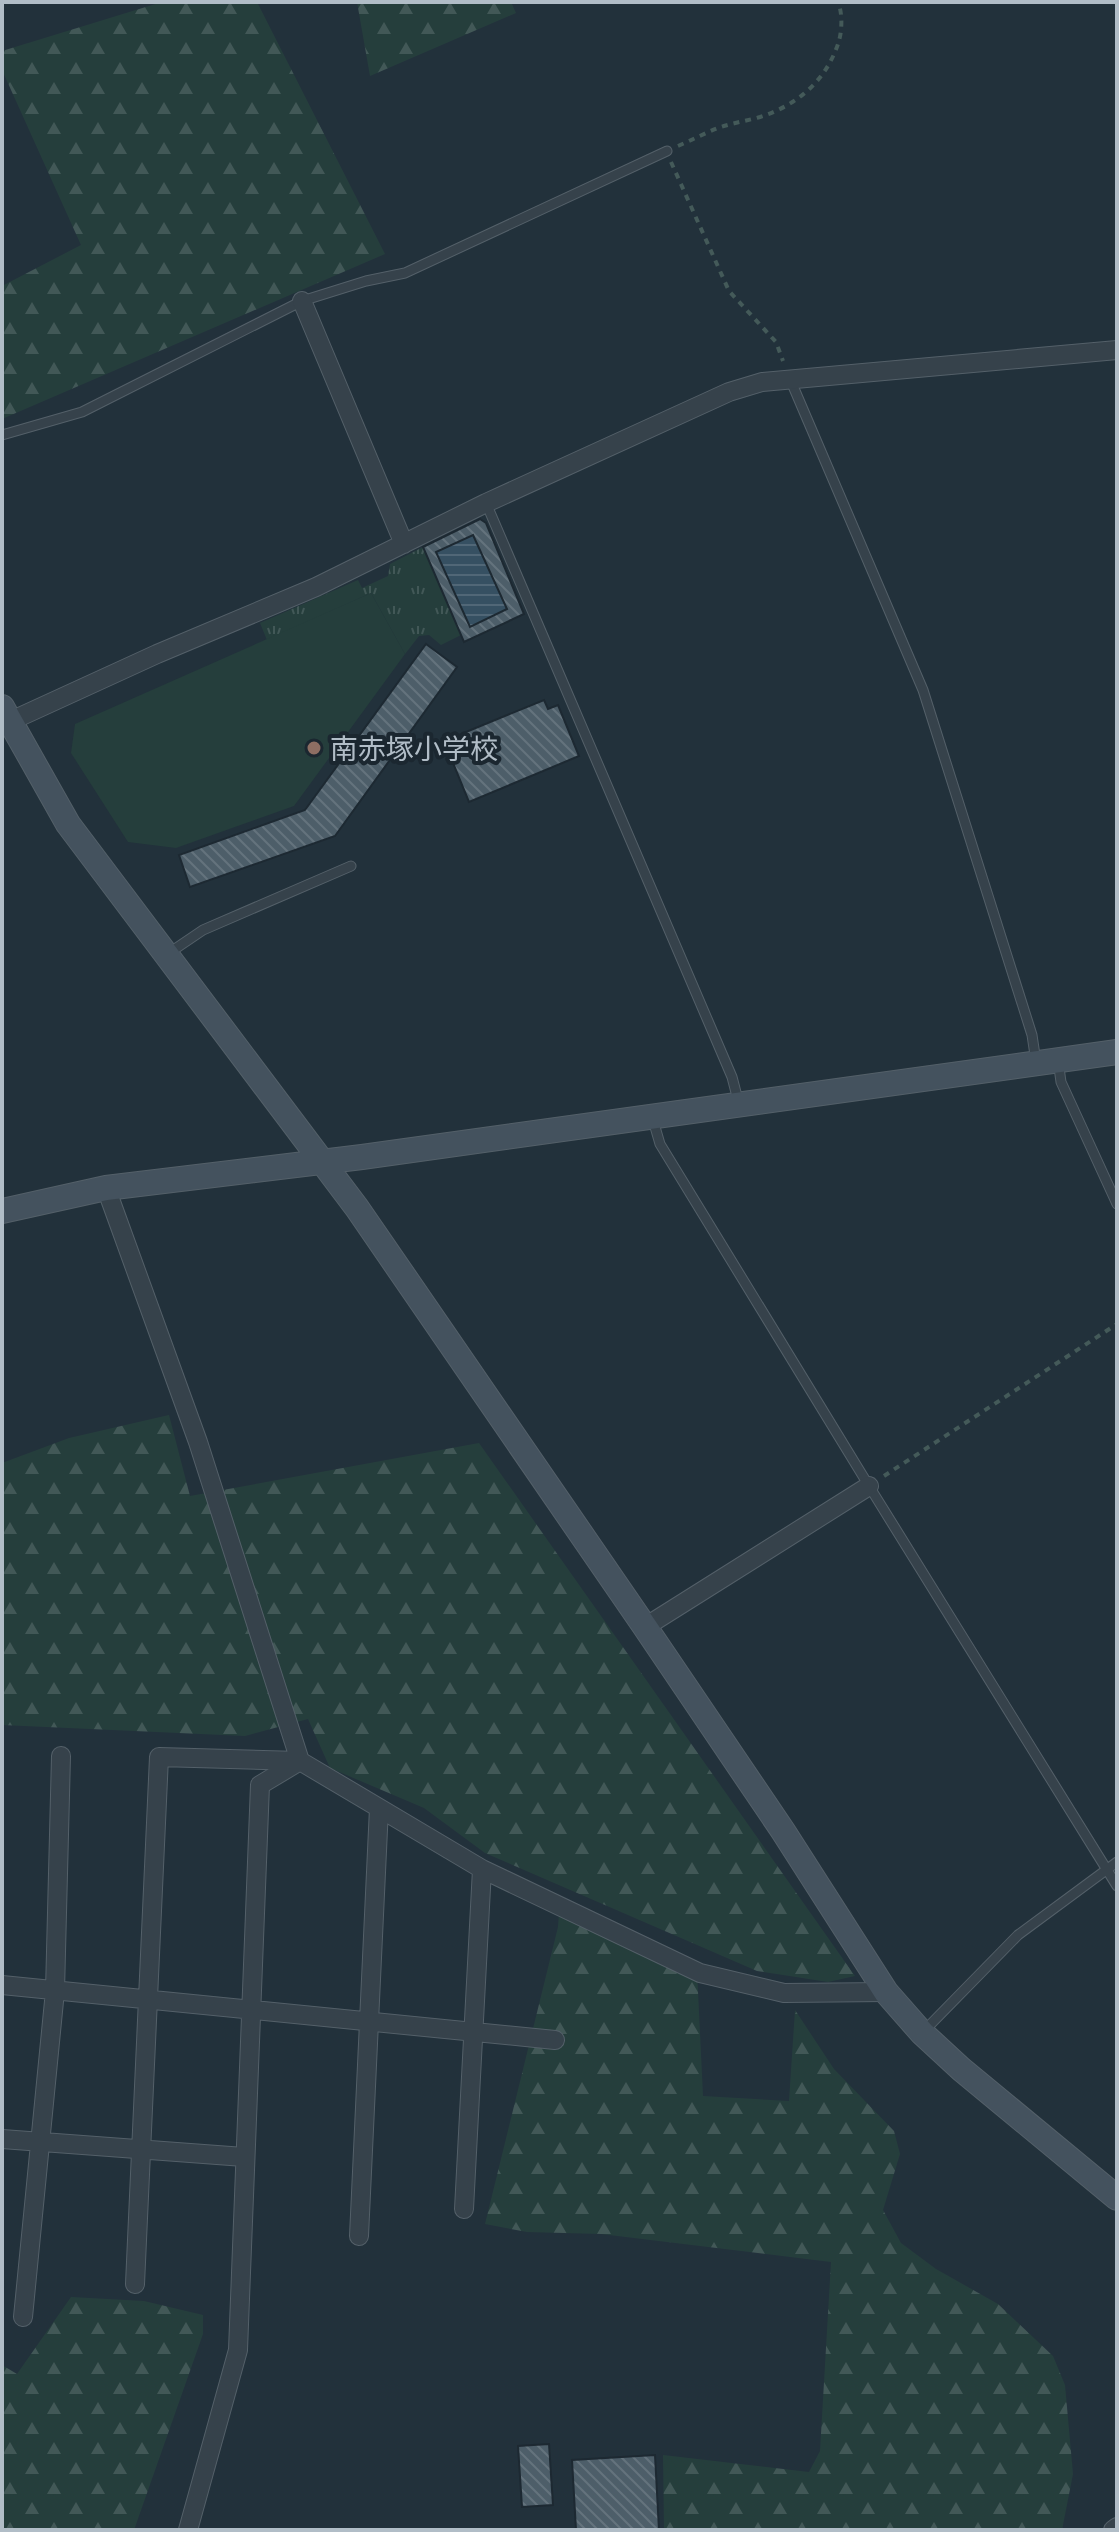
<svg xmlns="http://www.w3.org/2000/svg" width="1119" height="2532" font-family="Barlow,'Noto Sans JP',sans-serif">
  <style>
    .forest { fill: url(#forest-firs) }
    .park { fill: url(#park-tufts) }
    .pitch { fill: #253e3c }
    .water { fill: url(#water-rules) }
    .building { fill: url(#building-back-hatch); stroke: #1d2932; stroke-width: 2; fill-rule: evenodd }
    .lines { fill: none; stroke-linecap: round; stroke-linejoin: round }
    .lane-casing { stroke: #546069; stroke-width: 11 }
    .street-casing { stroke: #546069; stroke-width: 20 }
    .secondary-casing { stroke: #546069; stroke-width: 26 }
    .path { stroke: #445a59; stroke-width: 4; stroke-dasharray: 6 6; stroke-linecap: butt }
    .lane { stroke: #36424b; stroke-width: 9 }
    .street { stroke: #36424b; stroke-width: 18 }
    .secondary { stroke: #44525e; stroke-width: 24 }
    .education-dot { fill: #8d6e63; stroke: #1b2730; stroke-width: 3 }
    .labels { text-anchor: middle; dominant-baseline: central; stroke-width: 8; stroke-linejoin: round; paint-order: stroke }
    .poi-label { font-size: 28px; fill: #b1bdc7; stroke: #1b2730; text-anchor: start }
  </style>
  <defs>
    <pattern id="forest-firs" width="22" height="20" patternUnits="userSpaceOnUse" patternTransform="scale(2)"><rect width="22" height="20" fill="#253e3c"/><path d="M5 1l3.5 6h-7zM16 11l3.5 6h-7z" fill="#425857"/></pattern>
    <pattern id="park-tufts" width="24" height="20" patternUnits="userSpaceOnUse" patternTransform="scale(2)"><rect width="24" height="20" fill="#253e3c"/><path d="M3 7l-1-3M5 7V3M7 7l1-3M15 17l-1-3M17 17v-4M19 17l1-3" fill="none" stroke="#425857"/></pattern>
    <pattern id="water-rules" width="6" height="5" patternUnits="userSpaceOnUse" patternTransform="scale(2)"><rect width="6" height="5" fill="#365062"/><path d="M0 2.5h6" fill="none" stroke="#516777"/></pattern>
    <pattern id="building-back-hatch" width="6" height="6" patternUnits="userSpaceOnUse" patternTransform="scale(2)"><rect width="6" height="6" fill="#4d5e69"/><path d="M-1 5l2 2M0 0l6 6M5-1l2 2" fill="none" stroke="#64737d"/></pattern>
  </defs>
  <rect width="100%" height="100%" fill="#22313b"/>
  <path class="forest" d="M162,2H257L385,254L2,419V286L81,245L2,70V51Z
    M357,2H511L516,13L370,76Z
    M169,1415L190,1496L479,1443L855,1976L828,1982L757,1971L485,1853L424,1808L330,1768L308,1719L245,1736L2,1725V1463L69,1438Z
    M559,1913L697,1970L703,2096L789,2101L795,2010L834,2069L894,2131L900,2154L883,2210L901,2243L936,2269L998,2304L1053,2356L1065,2385L1073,2474L1062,2530H664L663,2455L809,2472L820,2451L831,2262L601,2234L527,2232L485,2224L558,1927Z
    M71,2297L144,2301L203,2315V2334L134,2530H2V2365L17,2374Z"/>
  <path class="park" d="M423,547L461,635L441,645L429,635L419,636L405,654L371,593L267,640L260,623L358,580L362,588L388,576L390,564Z"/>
  <path class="pitch" d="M371,593L405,654L294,806L176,848L128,842L71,753L75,724Z"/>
  <path class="water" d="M473,535L507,609L470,627L436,552Z"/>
  <path class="building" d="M480,519L486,523L524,614L464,642L423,547ZM473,535L507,609L470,627L436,552Z
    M426,644L457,667L335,836L190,887L179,855L305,810Z
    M544,700L548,709L558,705L579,756L469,802L444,741Z
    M549,2444L553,2505L522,2507L518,2446Z
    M655,2455L659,2530H576L572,2460Z"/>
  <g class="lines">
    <g class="lane-casing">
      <path id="lane" d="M790,379L923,690L1032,1035L1036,1062
        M2,435L82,412L302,301L366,281L405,273L667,151
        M486,503L732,1077L739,1104
        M169,953L203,930L351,866
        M1058,1060L1061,1082L1117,1204
        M653,1120L660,1144L869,1486L1117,1886
        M922,2033L1018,1935L1117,1862"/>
    </g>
    <g class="street-casing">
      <path id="street" d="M302,301L404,544
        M2,725L157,654L316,587L486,503L729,392L762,382L1117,350
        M106,1188L198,1442L300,1761
        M645,1627L869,1486
        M2,1985L555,2040
        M2,2139L244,2157
        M464,2209L482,1869
        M359,2236L379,1808
        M135,2284L159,1757L300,1761L482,1869L700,1973L784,1993L886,1992
        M23,2317L55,1991L61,1756
        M188,2530L238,2350L260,1785L300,1761
        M1113,2530L1117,2527"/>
    </g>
    <g class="secondary-casing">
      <path id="secondary" d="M2,707L68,824L357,1208L645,1627L783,1831L886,1992L922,2033L961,2069L1117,2198
        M2,1211L106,1188L362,1157L1117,1052"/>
    </g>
    <path class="path" d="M678,146C692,140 705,133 718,128C732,123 746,121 760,117C797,105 825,82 838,44C842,33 843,14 838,2
      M671,162L729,291L776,342L783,361
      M884,1476L1117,1324"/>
    <use href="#lane" class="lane"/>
    <use href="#street" class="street"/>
    <use href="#secondary" class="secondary"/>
  </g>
  <circle class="education-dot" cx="314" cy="748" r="8"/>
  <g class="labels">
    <g class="poi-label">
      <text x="330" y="748">南赤塚小学校</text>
    </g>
  </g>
  <rect width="1119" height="2532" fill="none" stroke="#b1bdc7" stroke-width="8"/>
</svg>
